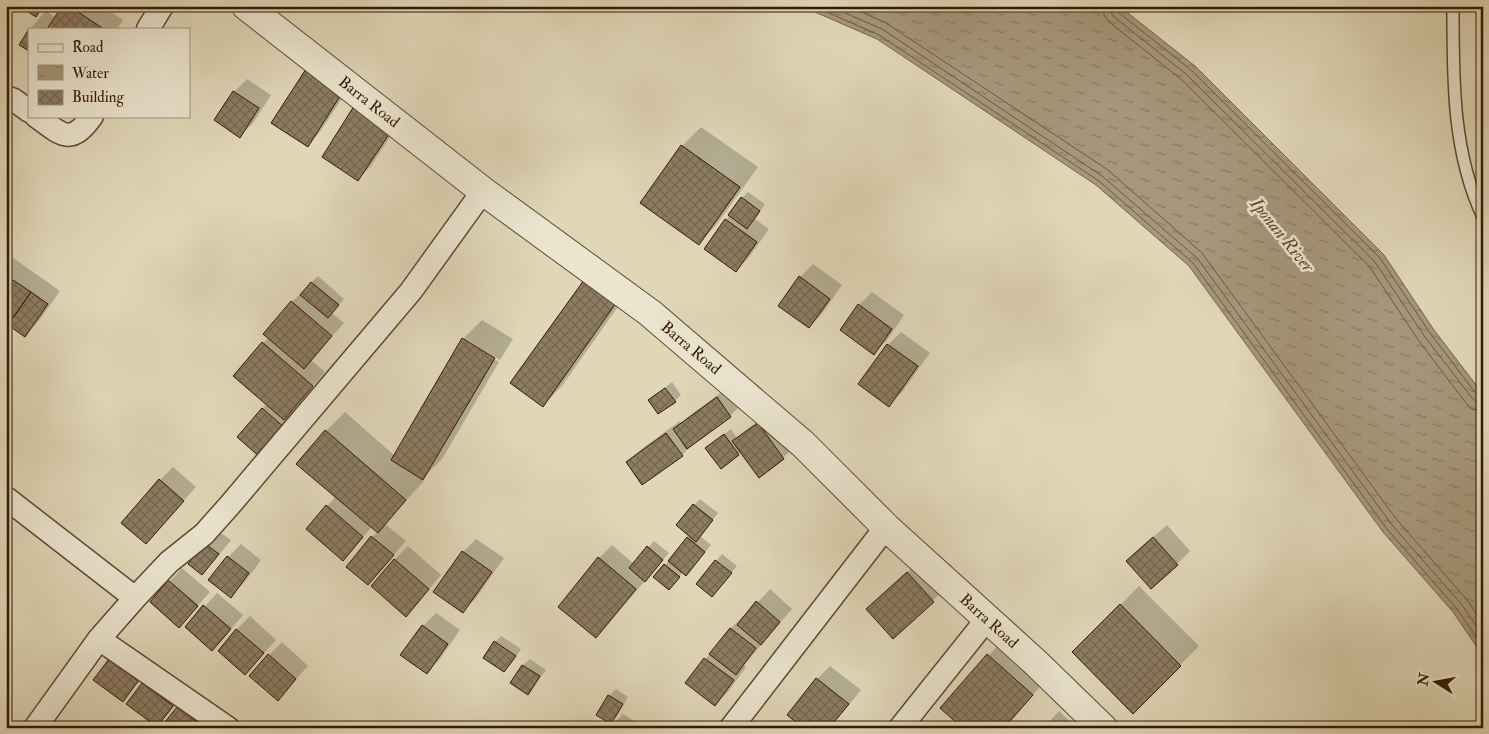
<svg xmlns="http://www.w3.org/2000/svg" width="1489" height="734" font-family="'IM FELL Double Pica',serif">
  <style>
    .water { fill: url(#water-ripples); stroke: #78644b }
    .shadow { fill: #0003 }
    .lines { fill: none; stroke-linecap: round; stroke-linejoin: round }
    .shore { stroke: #6d5840; stroke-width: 1 }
    .building { fill: url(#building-cross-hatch); stroke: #341905 }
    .service-casing { stroke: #5f4832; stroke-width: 14 }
    .minor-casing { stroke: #5f4832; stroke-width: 25 }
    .tertiary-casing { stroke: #5f4832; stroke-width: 30 }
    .service { stroke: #ebe5d0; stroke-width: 11 }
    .minor { stroke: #ebe5d0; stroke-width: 22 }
    .tertiary { stroke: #ebe5d0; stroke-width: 28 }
    .labels { text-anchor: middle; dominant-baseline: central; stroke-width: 5; stroke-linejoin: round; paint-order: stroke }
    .street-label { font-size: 16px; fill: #341905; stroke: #ebe5d0 }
    .water-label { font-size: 18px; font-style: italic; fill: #5c452e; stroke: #ebe5d0 }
  </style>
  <defs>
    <pattern id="water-ripples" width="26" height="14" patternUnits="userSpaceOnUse" patternTransform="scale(1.25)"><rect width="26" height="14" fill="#a6967a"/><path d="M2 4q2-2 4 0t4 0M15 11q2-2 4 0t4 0" fill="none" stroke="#887a62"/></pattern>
    <pattern id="building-cross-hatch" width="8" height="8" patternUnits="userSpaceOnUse" patternTransform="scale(1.25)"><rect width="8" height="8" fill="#8d7c62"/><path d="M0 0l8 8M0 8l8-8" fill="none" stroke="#74654f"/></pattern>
  </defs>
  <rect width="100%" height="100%" fill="#e0d7b7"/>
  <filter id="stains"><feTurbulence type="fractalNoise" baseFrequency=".004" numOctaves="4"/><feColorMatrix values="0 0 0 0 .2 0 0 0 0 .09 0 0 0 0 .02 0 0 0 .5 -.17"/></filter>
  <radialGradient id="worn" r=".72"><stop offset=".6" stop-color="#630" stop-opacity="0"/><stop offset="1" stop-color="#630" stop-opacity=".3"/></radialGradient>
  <path class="water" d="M801,6H1119L1195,66L1384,255L1434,330L1483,394V656L1453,612L1383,532L1189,266L1096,185L877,39Z"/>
  <path class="shadow" d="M63,6H102L123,20L117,29H30L46,11L56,18Z
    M320,57L354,80L320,132L308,145Z
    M247,79L271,95L253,123L240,136L216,120L234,92Z
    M355,107L403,117L371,166L358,179Z
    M701,127L758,167L717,224L699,243L642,203L682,146Z
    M748,192L765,204L755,219L769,229L749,257L736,270L726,220L742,198Z
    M6,253L60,291L38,322L25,335L6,322Z
    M603,262L634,284L562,386L543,405Z
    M813,264L842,285L822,314L809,327L800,277Z
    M318,276L344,299L332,313L344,323L311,360L325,372L292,410L298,416L274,443L262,409L267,404L263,343L269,337L292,302Z
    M872,292L904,315L887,340L874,353L859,305Z
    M482,320L513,339L500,360L467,340V343L499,362L442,459L422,479L424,481L385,524L406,541L368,584L372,537L378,532L372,527L343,559L308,529L336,496L326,431L345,412L395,456L463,339Z
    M901,332L930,353L902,392L889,405L888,345Z
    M672,382L681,395L675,401L649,400Z
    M731,385L743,403L730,416L695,442L682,455L643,484L627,463L640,450L680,421L681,423L688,417Z
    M772,411L796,445L783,458L741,452L738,454L707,448L731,429L737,438L747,429Z
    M173,467L196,487L146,543L160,480Z
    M700,499L718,513L700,536L711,545L692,568L683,572L675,582L655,577L690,535L694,505Z
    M1167,525L1190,551L1177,564L1141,548Z
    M218,531L231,540L215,560L202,573L190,564Z
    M476,539L504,558L476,598L463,611V552Z
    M654,541L669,553L609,623L596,636L599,558L612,545L634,564Z
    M241,544L261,560L244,583L231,596L228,557Z
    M408,546L441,575L419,602L406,615L373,586L395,559Z
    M722,554L737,566L718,589L698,584Z
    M921,560L946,588L893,638L867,609Z
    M182,568L210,592L179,626L151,602Z
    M1139,586L1199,646L1133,712L1074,652Z
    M770,589L792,609L744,665L746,667L728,692L715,704L686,683L731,628L744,615L745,616Z
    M217,593L243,615L225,636L186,627Z
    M436,613L460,630L440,659L427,672L423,626Z
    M250,616L276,640L245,674L219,651L237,629Z
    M501,636L521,649L511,664L504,671L495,642Z
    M282,642L308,666L278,699L269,655Z
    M1001,642L1045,681L1004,728L941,708Z
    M530,659L546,670L534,687L528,694L512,683L523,665Z
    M110,660L150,668L135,687L122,700Z
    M830,666L861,690L830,728H805L789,714L817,679Z
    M156,671L185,693L170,712L157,725L128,704L143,684Z
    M616,689L628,697L617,716L610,722L598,714L609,696Z
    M191,694L209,728H162L178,707Z
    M1059,711L1077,728H1043Z
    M623,714L646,728H609Z
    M748,721L759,728H741Z"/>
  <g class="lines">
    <path class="shore" d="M813,6L879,35L1099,181L1193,263L1387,529L1457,609L1483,647
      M829,6L882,29L1102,176L1197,258L1392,525L1462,605L1483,636
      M848,6L886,23L1108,170L1202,253L1397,520L1467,600L1483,623
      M1103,6L1104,15L1108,21L1182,80L1369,266L1419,341L1466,403L1472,409L1483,411
      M1110,6L1111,12L1113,16L1187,75L1375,262L1425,337L1472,398L1477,402L1483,403
      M1116,6L1118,12L1191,70L1380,258L1430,333L1477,395L1483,397"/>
  </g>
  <path class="building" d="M19,6H43L36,17Z
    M62,6H69L104,29H47Z
    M29,29V51L19,45Z
    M306,69L342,93L308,147L271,123Z
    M233,91L259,108L240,138L214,120Z
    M354,106L391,131L358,181L322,157Z
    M681,145L740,187L699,245L640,203Z
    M741,197L760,211L747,229L728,215Z
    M725,219L757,242L736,272L704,249Z
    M799,276L830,299L809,328L778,306Z
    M13,280L31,292L8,325L6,323V290Z
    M584,280L616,303L543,407L510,383Z
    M311,282L339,305L328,318L300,295Z
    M31,292L48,304L25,337L8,325Z
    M291,301L332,336L304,369L263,334Z
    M858,304L892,329L874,355L840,330Z
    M462,338L495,358L423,480L391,460Z
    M262,342L313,386L284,420L233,376Z
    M887,344L918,366L889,407L858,384Z
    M665,388L676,402L658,414L648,400Z
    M717,397L731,417L687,449L673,429Z
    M262,408L286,429L261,458L237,437Z
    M758,423L784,459L759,478L732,441Z
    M325,430L406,500L378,533L296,464Z
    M666,433L683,456L642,485L626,462Z
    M724,434L739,455L721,469L705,448Z
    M159,479L184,501L146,544L121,523Z
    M693,504L713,520L696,542L676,525Z
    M326,505L363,537L343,561L306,529Z
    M371,536L394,555L368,585L346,567Z
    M687,537L705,552L686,576L668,561Z
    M1153,537L1178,565L1151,589L1126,561Z
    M204,543L219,554L202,575L188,564Z
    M647,546L663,560L645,582L629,568Z
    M462,551L492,572L463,613L433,592Z
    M227,556L249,573L231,598L208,580Z
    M598,557L636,589L596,638L558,607Z
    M394,559L429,589L406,617L371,586Z
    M715,560L732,573L712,597L696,584Z
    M664,564L680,577L669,590L653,577Z
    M907,572L934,602L893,639L866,609Z
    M168,580L198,606L179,628L150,602Z
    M756,601L780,622L761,645L737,625Z
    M1120,604L1181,666L1133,714L1072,652Z
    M203,605L231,629L212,651L185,627Z
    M422,625L448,644L427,674L400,655Z
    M730,628L756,648L736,675L709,654Z
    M236,629L264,653L245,675L218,651Z
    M494,641L516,656L504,672L483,658Z
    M268,654L296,679L278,701L249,676Z
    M987,654L1033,695L1004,728H962L940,708Z
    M704,658L734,680L715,706L685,683Z
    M109,659L138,681L123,702L93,680Z
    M522,665L540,676L528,695L510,683Z
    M816,678L849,704L829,728H803L787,715Z
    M142,683L173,706L157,727L126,704Z
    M608,695L623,704L611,724L596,715Z
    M177,707L205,728H160Z"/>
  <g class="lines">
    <g class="service-casing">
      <path id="service" d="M1453,6C1453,77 1452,152 1483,217"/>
    </g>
    <g class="minor-casing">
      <path id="minor" d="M148,29L162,6
        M6,97L14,100L29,111
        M36,116C61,134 70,147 92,116
        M6,498L135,598
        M99,639L228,728
        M35,728L99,639L135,598L169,562L204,534L229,506L411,291L483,191
        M731,728L886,527
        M900,728L987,619"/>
    </g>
    <g class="tertiary-casing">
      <path id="tertiary" d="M246,6L483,191L650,313L803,444L886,527L1035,662L1103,728"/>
    </g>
    <use href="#service" class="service"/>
    <use href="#minor" class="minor"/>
    <use href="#tertiary" class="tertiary"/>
  </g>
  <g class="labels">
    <g class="street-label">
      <text transform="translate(369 102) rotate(38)">Barra Road</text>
      <text transform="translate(691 348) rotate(40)">Barra Road</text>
      <text transform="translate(989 621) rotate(42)">Barra Road</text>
    </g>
    <g class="water-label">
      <text transform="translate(1282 235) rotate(51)">Iponan River</text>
    </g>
  </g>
  <rect width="1489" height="734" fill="none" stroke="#e0d7b7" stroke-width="25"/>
  <rect x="8" y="8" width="1474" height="719" fill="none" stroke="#341905" stroke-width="2.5"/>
  <rect x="12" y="12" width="1464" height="709" fill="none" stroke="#341905"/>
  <rect x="28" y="28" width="162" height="90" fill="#ebe5d0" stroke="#a2937f"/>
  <rect x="38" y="44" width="25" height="8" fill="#ebe5d0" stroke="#a2937f"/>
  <text x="72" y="52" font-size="15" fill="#341905">Road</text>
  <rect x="38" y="65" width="25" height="15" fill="url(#water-ripples)" stroke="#a2937f"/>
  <text x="72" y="78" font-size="15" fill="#341905">Water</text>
  <rect x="38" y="90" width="25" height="15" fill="url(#building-cross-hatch)" stroke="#a2937f"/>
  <text x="72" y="102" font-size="15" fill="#341905">Building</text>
  <g transform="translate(1436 682) rotate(281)" stroke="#ebe5d0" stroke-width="4" paint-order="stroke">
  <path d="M0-4L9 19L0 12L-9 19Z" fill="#341905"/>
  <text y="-8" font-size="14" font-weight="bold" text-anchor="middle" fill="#341905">N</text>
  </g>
  <rect width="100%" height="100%" filter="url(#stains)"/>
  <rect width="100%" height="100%" fill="url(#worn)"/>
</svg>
